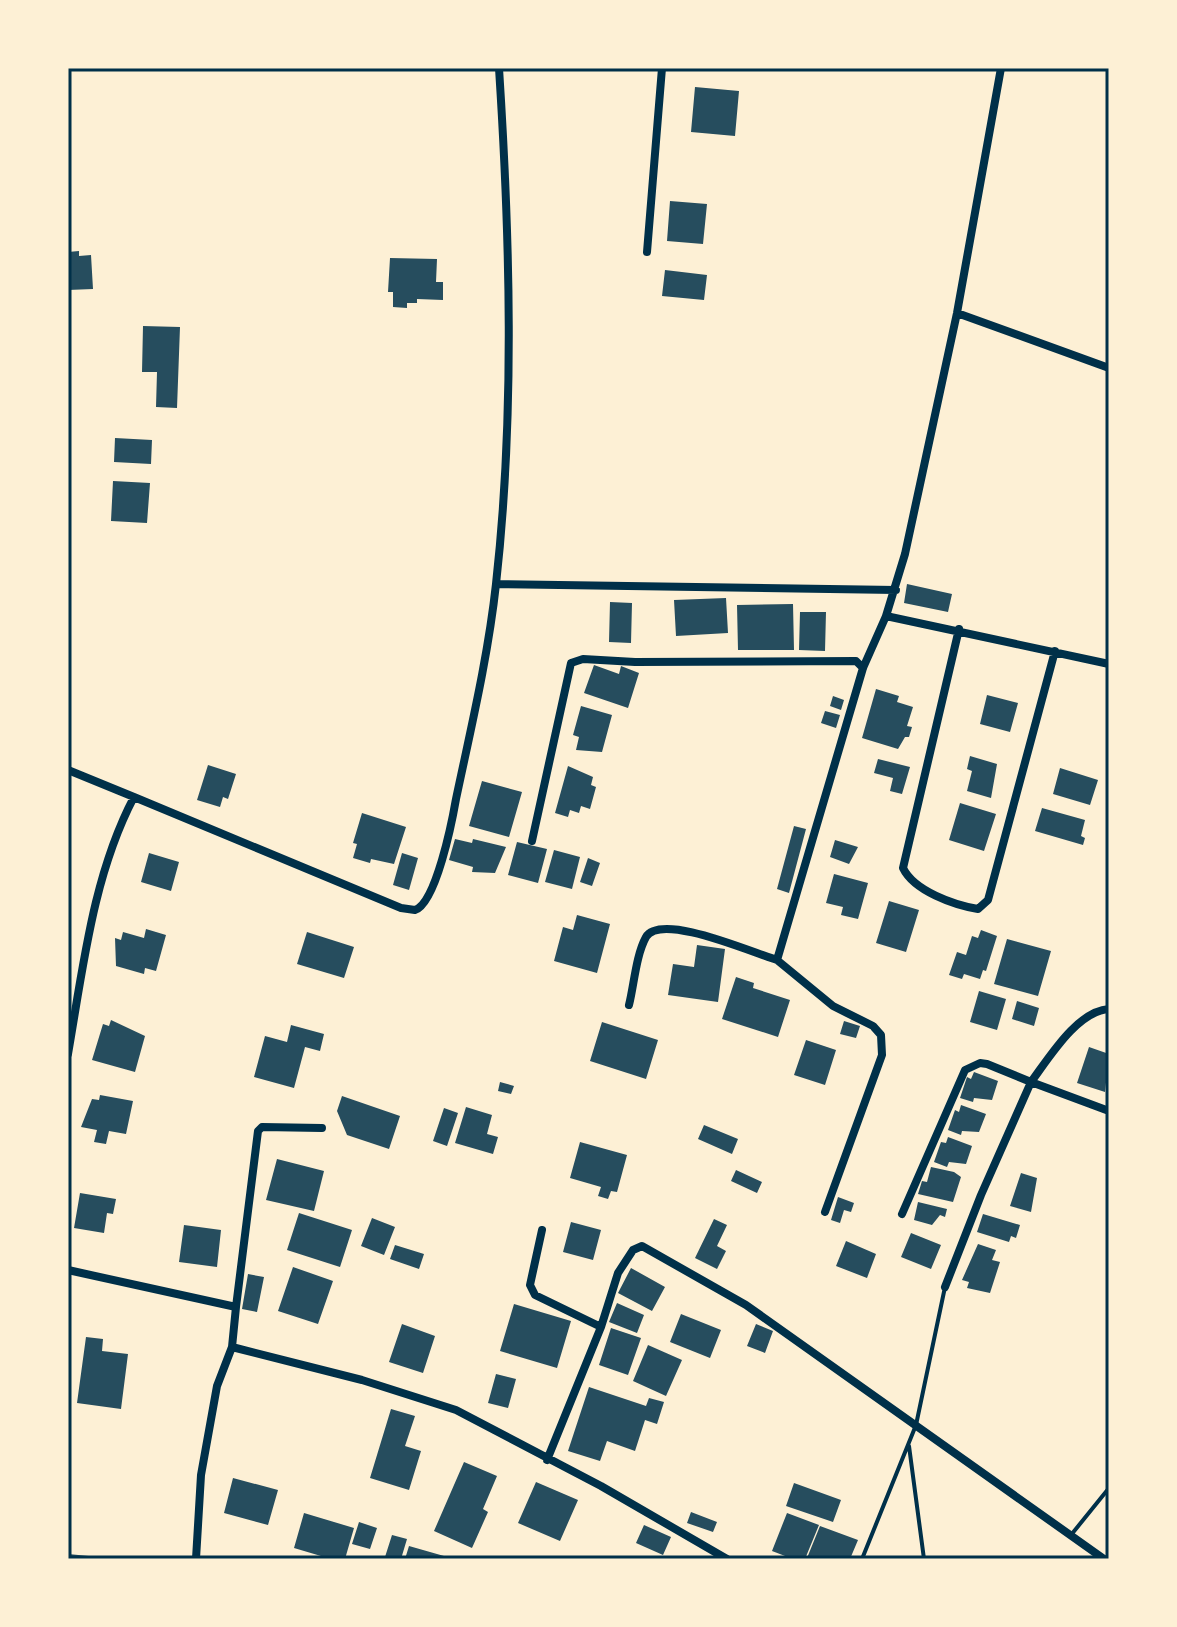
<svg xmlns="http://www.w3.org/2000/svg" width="1177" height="1627" font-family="'Nunito Sans',sans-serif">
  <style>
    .building { fill: #264d5e }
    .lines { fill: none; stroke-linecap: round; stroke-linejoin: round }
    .service { stroke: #003049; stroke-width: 4 }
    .minor { stroke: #003049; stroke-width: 8 }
    .neatline { fill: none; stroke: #003049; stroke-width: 3 }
  </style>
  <rect width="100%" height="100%" fill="#fdf0d5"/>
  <path class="building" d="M695,87L739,91L735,136L691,132Z
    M670,201L707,204L703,244L667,241Z
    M79,251V256L91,255L93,289L68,290V252Z
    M390,258L437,259L436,282H443V300L417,299V303H407V308L393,307V292H388Z
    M665,270L707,275L704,300L662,296Z
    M143,326L180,327L177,408L156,407L157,372H142Z
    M115,438L152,440L151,464L114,462Z
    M113,481L150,483L147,523L111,521Z
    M907,584L952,594L948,612L904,603Z
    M726,598L728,633L676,636L674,600Z
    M610,602L632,603L631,643L609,642Z
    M793,604L794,650H738L737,605Z
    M800,612H826L825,651L799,650Z
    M594,665L619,674L621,666L639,673L628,708L584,693Z
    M876,689L899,696L897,702L913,707L907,726L912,727L909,737H905L898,749L862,738Z
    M987,695L1018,703L1010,732L980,724Z
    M833,696L844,700L841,710L830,706Z
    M581,706L612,715L602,752L576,750L579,737L573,735Z
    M825,711L840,715L836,728L821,723Z
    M970,756L997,764L991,798L967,791L972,771L967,769Z
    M878,759L910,767L902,794L890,791L893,778L874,773Z
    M208,765L236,774L228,799L223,797L220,807L197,800Z
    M568,766L593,777L591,785L596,787L590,809L581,806L579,813L570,810L568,817L555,813Z
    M1060,768L1098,780L1090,805L1053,794Z
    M482,781L522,792L509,837L469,826Z
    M960,803L996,814L984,851L949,840Z
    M1042,808L1085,820L1081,836L1085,838L1083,845L1035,831Z
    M362,813L406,827L394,864L371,859L370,863L353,858L357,844L353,843Z
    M794,826L806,829L789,893L777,889Z
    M455,839L472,843L473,839L506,847L495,873L472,872L473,867L449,860Z
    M835,840L858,847L849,864L830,857Z
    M517,842L547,849L538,883L508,875Z
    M554,850L580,857L572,889L545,882Z
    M149,853L179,862L171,891L141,882Z
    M402,853L418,858L409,890L393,885Z
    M588,858L600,863L592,886L580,882Z
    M834,874L868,883L858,919L841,915L843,907L826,903Z
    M889,901L919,910L906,952L876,943Z
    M577,915L610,924L597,973L554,961L563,927L573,930Z
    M146,929L166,935L156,971L145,968L144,974L116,966L115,938L121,940L123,932L144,938Z
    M981,930L997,936L986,971L983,970L980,979L964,974L962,979L949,975L957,952L966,955L972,936L978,938Z
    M307,932L354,947L344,978L297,964Z
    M1007,939L1051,951L1038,996L994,984Z
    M697,945L725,949L718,1002L668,995L673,964L694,967Z
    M736,977L754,983L753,988L790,1000L778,1037L722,1019Z
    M979,991L1006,999L997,1030L970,1022Z
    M1017,1001L1039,1008L1034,1026L1012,1019Z
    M111,1020L145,1036L135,1072L92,1060L103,1024L109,1026Z
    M844,1021L860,1026L856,1038L840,1034Z
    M602,1022L658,1040L646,1079L590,1061Z
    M291,1025L324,1034L320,1051L305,1047L294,1088L254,1077L265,1036L287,1042Z
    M806,1040L836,1050L825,1085L794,1075Z
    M1089,1047L1109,1054L1105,1092L1077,1083Z
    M974,1072L998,1081L992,1100L974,1098L973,1102L960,1098L967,1077L971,1079Z
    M500,1082L514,1086L511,1094L498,1091Z
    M100,1095L133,1101L126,1134L109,1131L106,1144L94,1142L97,1130L81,1127L92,1099L99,1100Z
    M342,1096L400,1116L389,1149L347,1135L337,1111Z
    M961,1105L986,1114L979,1132L962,1131L961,1135L948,1130L955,1110L959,1112Z
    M466,1107L492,1115L487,1134L498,1137L493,1154L455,1143Z
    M444,1108L458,1113L447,1146L433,1141Z
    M704,1125L738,1139L732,1154L698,1139Z
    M948,1137L972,1146L966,1164L949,1162L947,1167L934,1162L941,1142L946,1143Z
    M580,1142L627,1155L617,1192L611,1191L608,1199L598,1196L601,1187L570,1178Z
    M277,1159L324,1171L314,1211L266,1200Z
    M931,1167L954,1172L961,1177L953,1202L918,1194L922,1181L927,1182Z
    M736,1170L762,1182L757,1193L731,1181Z
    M1021,1173L1037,1178L1031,1212L1010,1206Z
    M80,1193L116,1199L113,1214L107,1213L104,1233L74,1228Z
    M838,1197L854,1203L851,1212L844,1210L840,1223L831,1220Z
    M918,1202L947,1209L945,1217L940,1215L932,1225L914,1220Z
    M299,1213L352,1230L340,1267L287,1250Z
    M983,1214L1020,1225L1016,1238L1011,1236L1009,1242L977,1232Z
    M372,1218L395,1227L384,1255L361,1246Z
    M714,1219L727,1225L717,1246L726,1251L717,1269L695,1258Z
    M571,1222L601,1230L593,1260L563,1252Z
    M184,1225L221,1230L217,1267L179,1262Z
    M911,1233L941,1245L931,1269L901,1257Z
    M846,1241L876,1254L867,1278L836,1266Z
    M978,1244L996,1250L992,1260L1000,1262L990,1293L967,1288L969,1282L962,1280Z
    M395,1245L424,1254L419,1269L390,1259Z
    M293,1267L333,1281L318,1324L278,1311Z
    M631,1268L665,1287L652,1311L618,1293Z
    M248,1274L264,1277L257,1312L242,1309Z
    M617,1303L644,1315L637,1333L609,1322Z
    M514,1304L571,1321L557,1368L500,1351Z
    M681,1314L721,1330L710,1358L670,1342Z
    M402,1324L435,1336L423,1373L389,1362Z
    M756,1324L773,1331L765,1353L747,1346Z
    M611,1328L641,1338L628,1375L599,1365Z
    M86,1337L103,1339L102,1351L128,1354L121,1409L77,1403Z
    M648,1345L682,1360L666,1396L633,1381Z
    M496,1374L516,1379L508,1408L488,1403Z
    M589,1387L646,1406L649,1398L664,1402L657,1424L645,1420L635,1451L607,1441L600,1461L568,1451Z
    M391,1409L415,1416L405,1446L421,1451L409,1490L370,1478Z
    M464,1462L497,1476L483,1509L488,1512L472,1548L434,1531Z
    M233,1478L278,1490L268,1525L224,1513Z
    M536,1482L578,1500L560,1541L518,1523Z
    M794,1483L841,1500L833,1522L786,1506Z
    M691,1512L717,1522L713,1532L687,1523Z
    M304,1513L354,1528L345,1559H331L294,1548Z
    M787,1513L819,1525L805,1559H793L772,1551Z
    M359,1522L377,1528L370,1549L352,1544Z
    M644,1525L671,1537L663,1555L636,1543Z
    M820,1526L858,1540L850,1559L807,1558Z
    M392,1535L407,1539L401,1559L385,1557Z
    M409,1546L451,1558V1559H405Z
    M68,1554L99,1557V1559H68Z"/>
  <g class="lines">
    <path class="service" d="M909,1446L924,1559
      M1071,1535L1109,1488
      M862,1559L916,1425L945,1287"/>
    <path class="minor" d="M1001,68L957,313L905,554L886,616L1109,664
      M647,252L662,68
      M957,313L1109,368
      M496,584L896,590
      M959,629L903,868C914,891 954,905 978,909L988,900L1055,651
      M68,770L134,797
      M532,841L571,663L583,659L635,662L856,661L863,668
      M629,1005C634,985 636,955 646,937C661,912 753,953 777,960
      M68,1054C83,968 93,875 134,797L401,908L415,910C436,903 452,822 456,799C471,728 488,657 496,584C515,414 510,239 499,68
      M825,1212L882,1055L881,1035L873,1026L833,1006L777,960L863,668L886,616
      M902,1214L965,1070L980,1063L987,1064L1031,1082C1049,1058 1077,1011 1109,1009
      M542,1230L530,1285L535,1295L601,1327
      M68,1270L236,1307L232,1347L217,1386L201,1475L196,1559
      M945,1287L981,1195L1031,1082L1109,1111
      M236,1307L258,1131L262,1127L322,1128
      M232,1347L362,1380L456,1410L601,1486L727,1559
      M547,1460L601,1327L618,1273L633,1250L642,1246L746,1305L1104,1559"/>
  </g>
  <rect width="1177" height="1627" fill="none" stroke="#fdf0d5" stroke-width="140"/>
  <rect x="70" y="70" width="1037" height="1487" class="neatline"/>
</svg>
